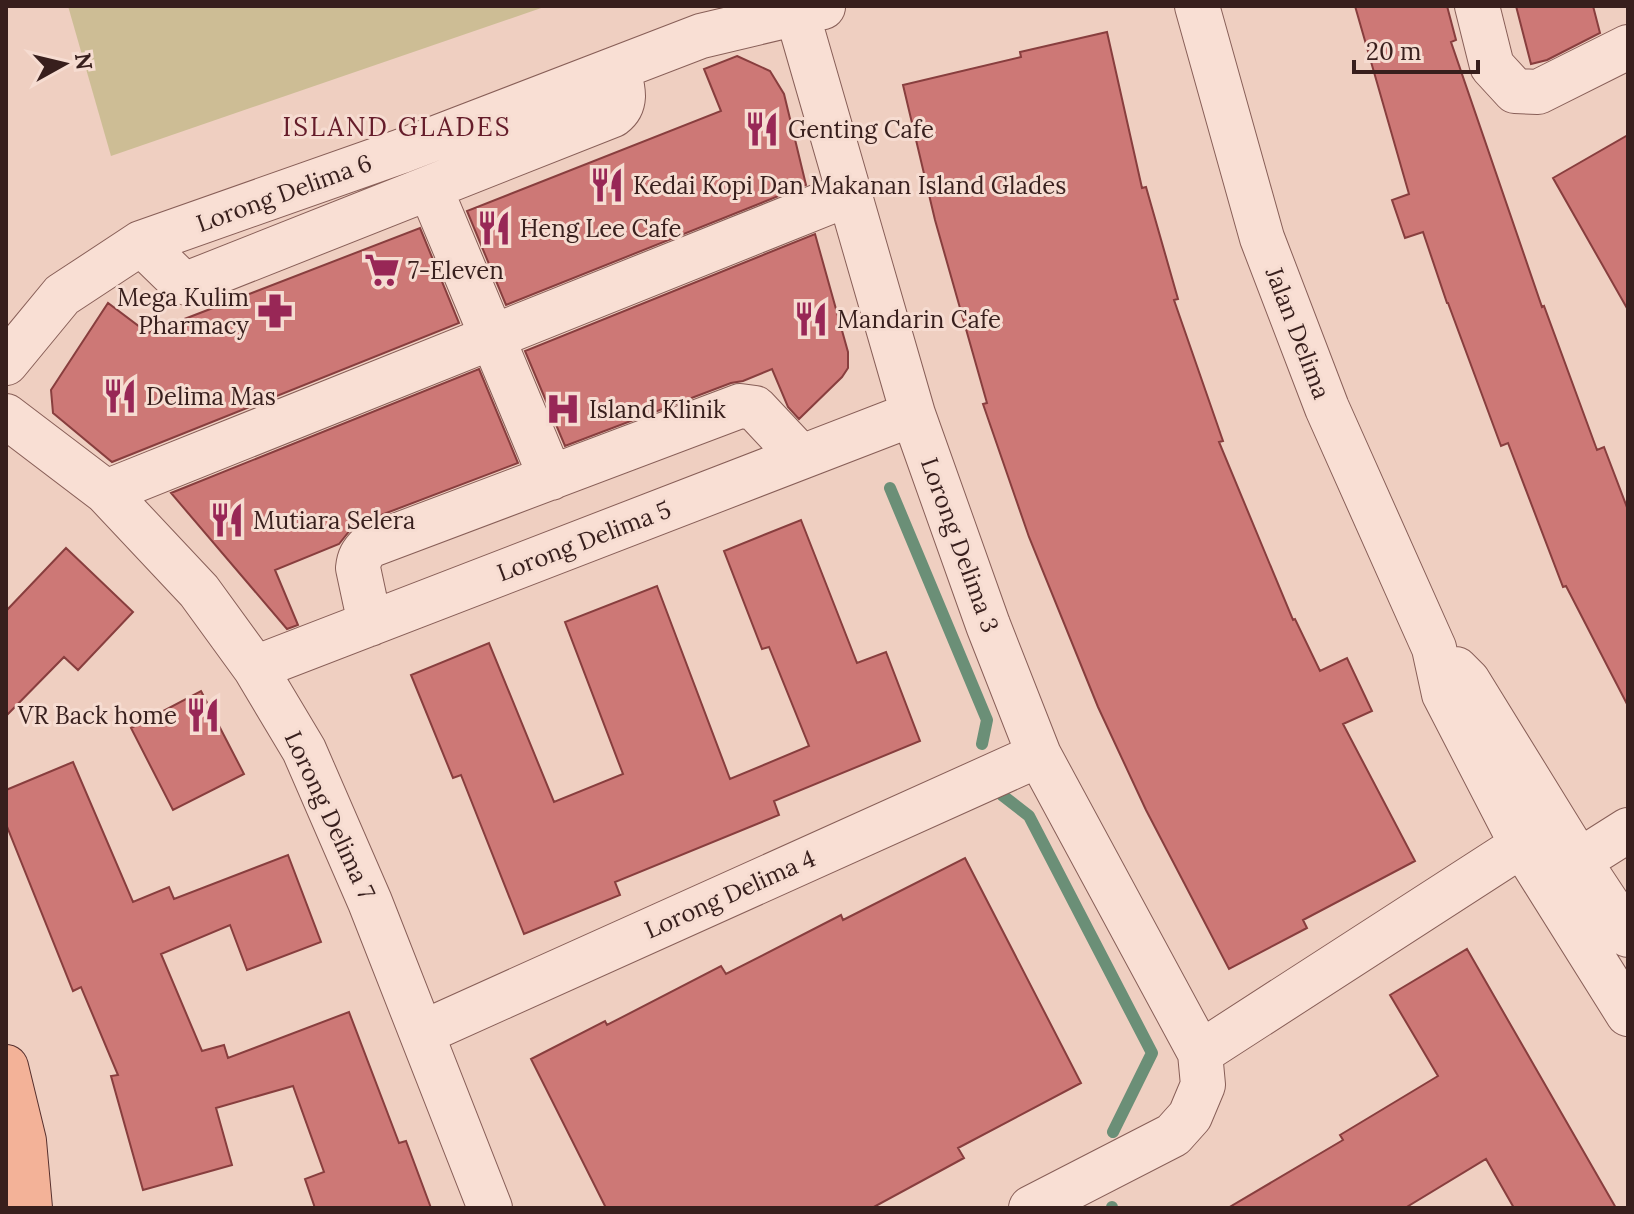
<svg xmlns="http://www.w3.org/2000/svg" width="1634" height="1214" font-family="Lora,serif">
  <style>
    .green { fill: #cdbd95 }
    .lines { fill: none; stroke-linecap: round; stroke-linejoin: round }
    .stream { stroke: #6b8f77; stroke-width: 12 }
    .building { fill: #cd7876; stroke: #883e3e; stroke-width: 2 }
    .minor-casing { stroke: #885f58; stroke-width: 46 }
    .major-casing { stroke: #562f2d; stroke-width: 46 }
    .minor { stroke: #f9dfd4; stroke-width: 44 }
    .major { stroke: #f3b298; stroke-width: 44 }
    .labels { text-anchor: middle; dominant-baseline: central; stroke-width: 6; stroke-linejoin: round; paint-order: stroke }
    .poi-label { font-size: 24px; fill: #381f1d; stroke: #f6dcd1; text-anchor: start }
    .street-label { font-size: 24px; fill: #381f1d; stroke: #f6dcd1 }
    .neighbourhood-label { font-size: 26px; letter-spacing: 2px; fill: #651c2a; stroke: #f6dcd1 }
  </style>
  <rect width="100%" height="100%" fill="#efcfc1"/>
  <path class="green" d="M68,6H547L111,156Z"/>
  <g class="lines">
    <path class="stream" d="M890,488L987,720L982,744
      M1002,795L1029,816L1152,1053L1113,1132
      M1112,1207V1208"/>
  </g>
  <path class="building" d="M1355,6H1447L1456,40L1451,42L1542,307L1544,306L1597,450L1604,447L1628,510V706L1566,586L1563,587L1508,443L1501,446L1448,303H1447L1423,232L1405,238L1392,200L1409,194Z
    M1516,6H1593L1600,33L1547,60L1531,64Z
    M1107,32L1142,188L1146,187L1178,299L1174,300L1223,441L1219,442L1293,620L1295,619L1320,671L1347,658L1372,711L1343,724L1415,861L1303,920L1307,928L1229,969L1146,810L1098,707L1029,537L983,404L987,403L935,220L903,85L1021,57L1020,52Z
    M737,56L770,71L784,94L806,185L506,305L467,211L721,111L704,69Z
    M1628,135V310L1553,178Z
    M420,228L459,323L112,462L53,413L51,390L108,303L148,333Z
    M815,234L848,352V368L842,377L799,419L788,407L772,369L743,381L731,383L565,446L525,351Z
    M479,369L518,463L360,523L351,529L339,544L275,570L298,625L287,629L171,493Z
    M801,520L857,663L886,652L920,741L774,801L779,815L615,882L620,895L524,934L461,775L453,778L411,675L489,643L554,802L623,774L565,622L657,586L730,779L809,746L769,647L762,649L724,551Z
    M66,548L133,612L78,670L64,657L6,716V611Z
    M201,691L244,774L173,810L131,728Z
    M73,762L133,902L169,887L174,899L288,855L321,942L247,970L230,925L161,954L202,1051L224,1045L228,1058L349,1012L399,1143L406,1141L431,1208H315L305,1179L324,1172L293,1086L216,1108L232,1165L143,1190L111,1076L118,1075L81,987L73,991L6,824V790Z
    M965,858L1081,1083L958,1148L964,1158L872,1208H606L531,1059L605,1021L607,1025L721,966L726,974L841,915L843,920Z
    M1467,949L1616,1208H1514L1486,1159L1405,1208H1228L1343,1140L1340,1135L1438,1076L1390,995Z"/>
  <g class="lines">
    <g class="minor-casing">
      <path id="minor" d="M795,6L913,414L988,625L1039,755L1200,1053L1203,1085L1190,1116L1173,1135L1031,1208
        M1197,6L1262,238L1327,408L1434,648L1444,694L1522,845L1628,1014
        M1477,6L1492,66L1515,91L1538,92L1628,47
        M430,188L551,478
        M141,243L180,281L187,283L194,281L613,115C629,103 622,86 618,69
        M6,363L62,295L141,243L402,151L701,36L823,7
        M6,416L106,492L199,591L255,668L304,750L370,902L490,1208
        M106,492L849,194
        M370,624L358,568C359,558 362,553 369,546L740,406L755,408L801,457
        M255,668L913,414
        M1456,669L1468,681L1579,861L1628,935
        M1579,861L1628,830
        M422,1033L1039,755
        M1200,1053L1522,845"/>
    </g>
    <g class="major-casing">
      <path id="major" d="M6,1067L24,1141L30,1208"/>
    </g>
    <use href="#minor" class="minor"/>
    <use href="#major" class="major"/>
  </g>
  <defs>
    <g id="restaurant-bare" transform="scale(2.76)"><path d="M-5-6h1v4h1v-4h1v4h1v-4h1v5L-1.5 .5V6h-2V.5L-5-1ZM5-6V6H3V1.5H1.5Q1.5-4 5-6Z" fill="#982756" stroke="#f6dcd1" stroke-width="2.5" paint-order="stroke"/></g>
    <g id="supermarket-bare" transform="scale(2.76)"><path d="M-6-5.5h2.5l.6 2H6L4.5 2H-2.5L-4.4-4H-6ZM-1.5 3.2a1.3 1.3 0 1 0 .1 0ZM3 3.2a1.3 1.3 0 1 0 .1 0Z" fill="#982756" stroke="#f6dcd1" stroke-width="2.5" paint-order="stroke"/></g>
    <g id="pharmacy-bare" transform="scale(2.76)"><path d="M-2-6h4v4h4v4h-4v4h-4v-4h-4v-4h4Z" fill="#982756" stroke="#f6dcd1" stroke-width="2.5" paint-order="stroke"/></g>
    <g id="hospital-bare" transform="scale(2.76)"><path d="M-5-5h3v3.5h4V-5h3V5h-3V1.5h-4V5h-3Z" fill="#982756" stroke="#f6dcd1" stroke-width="2.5" paint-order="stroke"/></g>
  </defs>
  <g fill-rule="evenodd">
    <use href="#restaurant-bare" x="762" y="129"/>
    <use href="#restaurant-bare" x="607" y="185"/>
    <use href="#restaurant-bare" x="494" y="228"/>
    <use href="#supermarket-bare" x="382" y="270"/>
    <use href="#pharmacy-bare" x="275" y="311"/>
    <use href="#restaurant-bare" x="811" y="319"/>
    <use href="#restaurant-bare" x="120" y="396"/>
    <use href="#hospital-bare" x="563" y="409"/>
    <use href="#restaurant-bare" x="227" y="520"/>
    <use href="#restaurant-bare" x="203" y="715"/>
  </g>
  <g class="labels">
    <g class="poi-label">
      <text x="788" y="129">Genting Cafe</text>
      <text x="633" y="185">Kedai Kopi Dan Makanan Island Glades</text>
      <text x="520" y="228">Heng Lee Cafe</text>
      <text x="408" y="270">7-Eleven</text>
      <text x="249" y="297" text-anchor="end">Mega Kulim<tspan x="249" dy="28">Pharmacy</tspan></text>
      <text x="837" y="319">Mandarin Cafe</text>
      <text x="146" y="396">Delima Mas</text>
      <text x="589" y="409">Island Klinik</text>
      <text x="253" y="520">Mutiara Selera</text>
      <text x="177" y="715" text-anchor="end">VR Back home</text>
    </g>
    <g class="street-label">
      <text transform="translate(284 193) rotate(-20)">Lorong Delima 6</text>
      <text transform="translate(1298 333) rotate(69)">Jalan Delima</text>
      <text transform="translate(584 541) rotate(-21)">Lorong Delima 5</text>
      <text transform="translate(960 545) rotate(70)">Lorong Delima 3</text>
      <text transform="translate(330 815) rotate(65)">Lorong Delima 7</text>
      <text transform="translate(730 894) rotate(-24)">Lorong Delima 4</text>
    </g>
    <g class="neighbourhood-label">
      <text x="397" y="126">ISLAND GLADES</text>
    </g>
  </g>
  <rect width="1634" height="1214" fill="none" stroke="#381f1d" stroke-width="16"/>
  <g transform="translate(64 64) rotate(82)" stroke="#f6dcd1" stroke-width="6" paint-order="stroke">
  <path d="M0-6L14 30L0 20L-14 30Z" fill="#381f1d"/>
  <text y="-12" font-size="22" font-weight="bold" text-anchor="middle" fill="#381f1d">N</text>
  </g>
  <path d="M1354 60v12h124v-12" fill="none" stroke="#381f1d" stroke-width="4"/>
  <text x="1366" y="60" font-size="24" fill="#381f1d" stroke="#f6dcd1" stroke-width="6" paint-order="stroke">20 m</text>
</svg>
